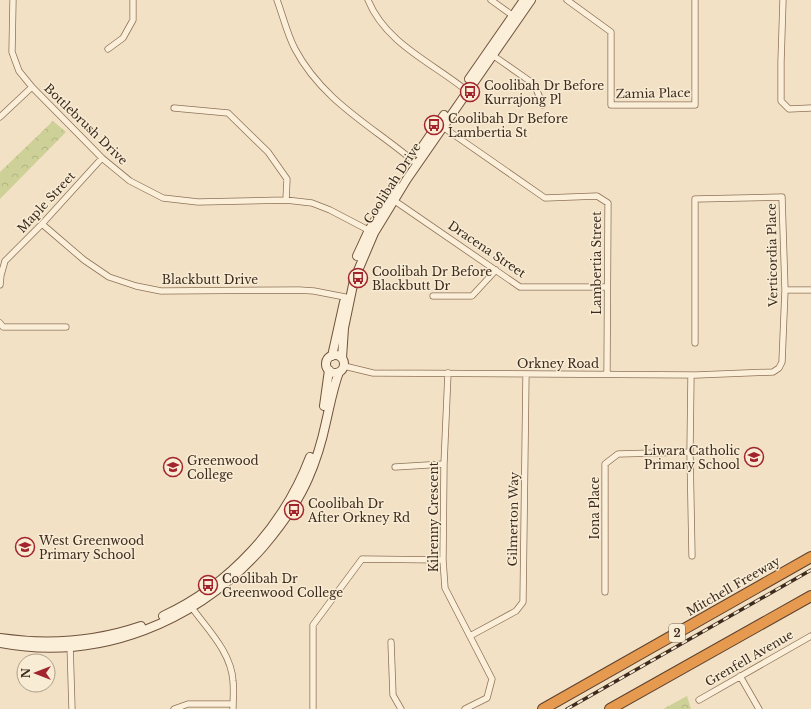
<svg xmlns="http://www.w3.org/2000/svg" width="811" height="709" font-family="'Libre Baskerville',serif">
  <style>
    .park { fill: url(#park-crowns) }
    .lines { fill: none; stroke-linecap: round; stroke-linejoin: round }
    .minor-casing { stroke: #8e7259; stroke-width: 7 }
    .secondary-casing { stroke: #70533c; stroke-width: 10 }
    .motorway-casing { stroke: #5c402d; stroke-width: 12 }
    .minor { stroke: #fbefd9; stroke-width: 5.5 }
    .secondary { stroke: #fbefd9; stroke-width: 8 }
    .motorway { stroke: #e69a50; stroke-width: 10 }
    .rail-casing { stroke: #3d2b1e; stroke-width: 3.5 }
    .rail { stroke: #f8ecd5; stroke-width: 2; stroke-dasharray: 6; stroke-linecap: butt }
    .labels { text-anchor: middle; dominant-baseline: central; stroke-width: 3; stroke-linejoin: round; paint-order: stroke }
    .shield { fill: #f8ecd5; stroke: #756555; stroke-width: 1 }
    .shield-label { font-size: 11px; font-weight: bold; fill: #3d2b1e }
    .poi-label { font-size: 12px; fill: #3d2b1e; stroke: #f8ecd5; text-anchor: start }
    .street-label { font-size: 12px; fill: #3d2b1e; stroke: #f8ecd5 }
  </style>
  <defs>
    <pattern id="park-crowns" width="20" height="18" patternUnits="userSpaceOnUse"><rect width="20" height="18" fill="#ced197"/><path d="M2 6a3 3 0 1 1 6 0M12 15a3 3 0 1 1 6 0" fill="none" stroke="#b2b482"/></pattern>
  </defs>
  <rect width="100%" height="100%" fill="#f2e1c5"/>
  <path class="park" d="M53,121L66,132L0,199V172Z
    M687,696L691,709H663Z"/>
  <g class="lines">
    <g class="minor-casing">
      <path id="minor" d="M13,0L12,52L19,71L32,87L102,158L130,181L163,198L198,202L286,200L312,203L330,210L372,232
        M277,0C283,16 287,34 295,49C323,102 374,127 417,164
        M368,0C386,44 433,63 467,91
        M491,0L516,18
        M567,0L611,32V105H695V0
        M783,0L781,62V101L789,109L811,108
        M108,49L123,38L133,20V0
        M491,54L534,84L543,105
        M174,108L228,113L268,152L287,179L286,200
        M0,117L32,87
        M440,125L545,198L597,196L608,203L607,374
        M392,199L520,287H607
        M42,224L84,260L109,277L136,286L161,291L299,290L314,291L350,298
        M0,285L1,275L5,261L42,224L102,158
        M785,290H811
        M433,296H472L496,270
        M0,323L3,327H66
        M344,366L373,373L696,375L773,372L779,368L782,362L785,290L782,197L695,199V343
        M448,373L444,464L443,560L445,588L492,679L487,698L465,709
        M691,375L690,452L692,556
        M395,467L444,464
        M605,592V464L618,454L690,452
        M190,605C206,628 231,651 233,681C234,690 233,700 233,709
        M470,636L516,611L523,602L526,374
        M391,642L393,695L401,709
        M70,644L72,709
        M740,676L759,709
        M699,700L811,636
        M174,709L188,704H233
        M313,709V625L362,559L443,560"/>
    </g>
    <g class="secondary-casing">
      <path id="secondary" d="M469,79L524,0
        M418,153L444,115
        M357,256L369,230L396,186
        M326 364a9 9 0 1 1 18 0a9 9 0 1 1-18 0Z
        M332,356L344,302
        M342,358L344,328L354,280L374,233L407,179L531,0
        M324,406L329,370
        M163,616C230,585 284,526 310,457
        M0,638C49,645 94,642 141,626
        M0,643C100,662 197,622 263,547C280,527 297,504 308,479C316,461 322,441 326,422C330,405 333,388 339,372"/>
    </g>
    <g class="motorway-casing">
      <path id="motorway" d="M543,709L811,557
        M610,709L811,596"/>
    </g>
    <use href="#minor" class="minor"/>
    <use href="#secondary" class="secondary"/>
    <use href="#motorway" class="motorway"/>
    <g class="rail-casing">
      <path id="rail" d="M567,709L811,570"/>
    </g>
    <use href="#rail" class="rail"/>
  </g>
  <defs>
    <g id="bus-ring" transform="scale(1)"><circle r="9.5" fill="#f8ecd5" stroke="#a2242d" stroke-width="1.5"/><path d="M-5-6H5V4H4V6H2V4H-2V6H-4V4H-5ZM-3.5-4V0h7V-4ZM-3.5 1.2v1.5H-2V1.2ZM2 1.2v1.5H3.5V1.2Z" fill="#a2242d"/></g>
    <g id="school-ring" transform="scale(1)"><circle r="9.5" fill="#f8ecd5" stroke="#a2242d" stroke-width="1.5"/><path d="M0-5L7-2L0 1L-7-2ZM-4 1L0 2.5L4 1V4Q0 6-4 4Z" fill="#a2242d"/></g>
  </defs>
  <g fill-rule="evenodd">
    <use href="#bus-ring" x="470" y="92"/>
    <use href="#bus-ring" x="434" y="125"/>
    <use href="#bus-ring" x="358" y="278"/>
    <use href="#school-ring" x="754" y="457"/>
    <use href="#school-ring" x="173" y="467"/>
    <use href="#bus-ring" x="294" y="510"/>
    <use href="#school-ring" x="25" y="547"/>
    <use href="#bus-ring" x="208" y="585"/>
  </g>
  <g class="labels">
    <rect class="shield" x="669" y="624" width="16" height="18" rx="3"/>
    <g class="shield-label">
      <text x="677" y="633">2</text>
    </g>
    <g class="poi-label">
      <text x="484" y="85">Coolibah Dr Before<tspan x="484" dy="14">Kurrajong Pl</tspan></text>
      <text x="448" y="118">Coolibah Dr Before<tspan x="448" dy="14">Lambertia St</tspan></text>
      <text x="372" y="271">Coolibah Dr Before<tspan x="372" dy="14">Blackbutt Dr</tspan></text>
      <text x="740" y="450" text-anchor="end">Liwara Catholic<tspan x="740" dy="14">Primary School</tspan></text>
      <text x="187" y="460">Greenwood<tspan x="187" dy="14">College</tspan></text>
      <text x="308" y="503">Coolibah Dr<tspan x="308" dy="14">After Orkney Rd</tspan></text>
      <text x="39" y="540">West Greenwood<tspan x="39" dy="14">Primary School</tspan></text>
      <text x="222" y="578">Coolibah Dr<tspan x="222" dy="14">Greenwood College</tspan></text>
    </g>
    <g class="street-label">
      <text transform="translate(653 93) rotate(-1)">Zamia Place</text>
      <text transform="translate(86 124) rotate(44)">Bottlebrush Drive</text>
      <text transform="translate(392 183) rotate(-57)">Coolibah Drive</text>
      <text transform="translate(46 202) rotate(-47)">Maple Street</text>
      <text transform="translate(487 249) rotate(34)">Dracena Street</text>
      <text transform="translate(772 255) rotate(-91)">Verticordia Place</text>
      <text transform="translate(596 263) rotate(-90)">Lambertia Street</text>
      <text x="210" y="279">Blackbutt Drive</text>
      <text x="558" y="363">Orkney Road</text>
      <text transform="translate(594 508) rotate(-90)">Iona Place</text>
      <text transform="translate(433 517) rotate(-90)">Kilrenny Crescent</text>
      <text transform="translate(513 519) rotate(-89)">Gilmerton Way</text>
      <text transform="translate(733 586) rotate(-30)">Mitchell Freeway</text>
      <text transform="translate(749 658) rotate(-30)">Grenfell Avenue</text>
    </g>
  </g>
  <g transform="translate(36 673) rotate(270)"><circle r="19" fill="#f8ecd5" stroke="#ad9f8c"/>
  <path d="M0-3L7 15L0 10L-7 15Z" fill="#a2242d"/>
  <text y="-6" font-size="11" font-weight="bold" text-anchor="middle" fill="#3d2b1e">N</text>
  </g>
</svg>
